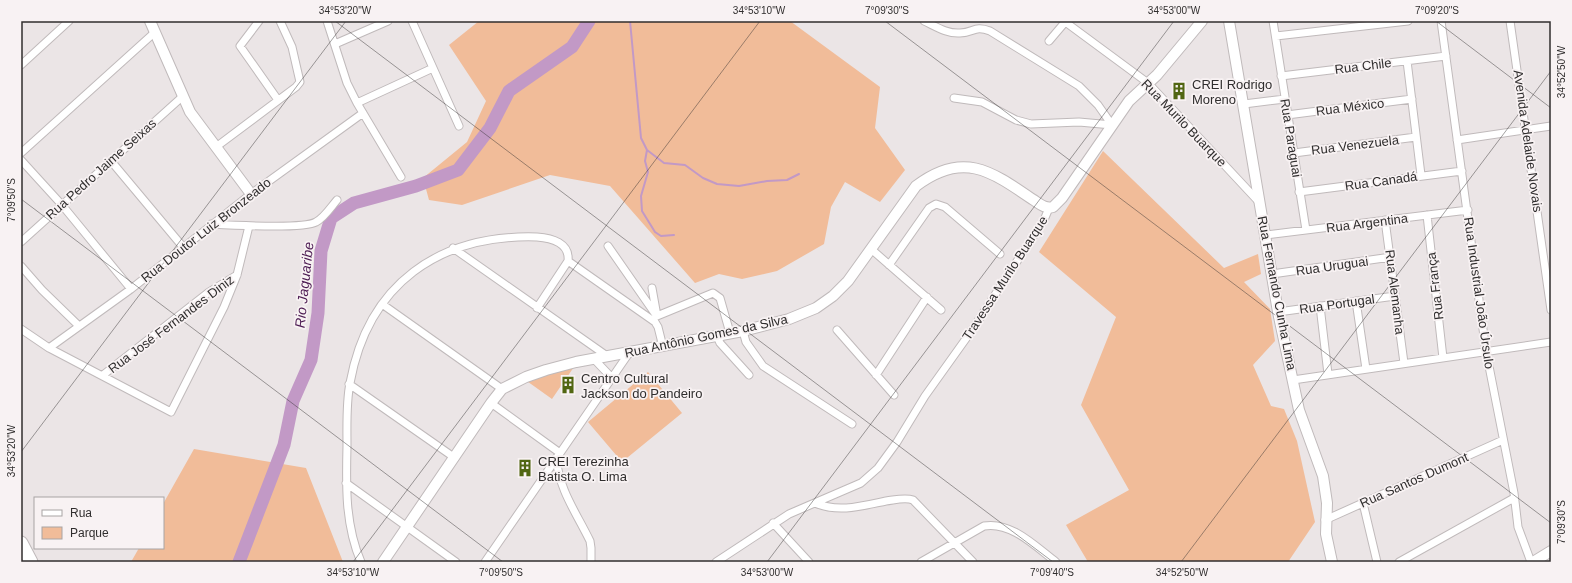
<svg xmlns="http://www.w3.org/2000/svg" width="1572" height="583" font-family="Helvetica,sans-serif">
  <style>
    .green { fill: #f1bc99 }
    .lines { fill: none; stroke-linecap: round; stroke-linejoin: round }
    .stream { stroke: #c299c6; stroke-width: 2 }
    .river { stroke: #c299c6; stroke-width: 13 }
    .street-casing { stroke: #c0babb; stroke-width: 9 }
    .secondary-casing { stroke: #c0babb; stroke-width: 12 }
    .highway-casing { stroke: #c0babb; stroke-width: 15 }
    .street { stroke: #fff; stroke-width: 7 }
    .secondary { stroke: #fff; stroke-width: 10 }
    .highway { stroke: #fff; stroke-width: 13 }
    .ticks { fill: none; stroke: #302e2e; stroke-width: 1; stroke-opacity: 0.45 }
    .labels { text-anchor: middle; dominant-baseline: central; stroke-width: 3.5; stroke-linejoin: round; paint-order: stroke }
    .street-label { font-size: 13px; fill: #302e2e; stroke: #f8f2f3 }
    .poi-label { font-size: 13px; fill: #302e2e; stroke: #f8f2f3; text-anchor: start }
    .water-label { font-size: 14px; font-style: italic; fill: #4c1b52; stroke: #f8f2f3 }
    .neatline { fill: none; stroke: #302e2e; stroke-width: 1.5 }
    .ticks-label { font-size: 10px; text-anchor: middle; fill: #302e2e }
  </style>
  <rect width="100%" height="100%" fill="#ebe5e6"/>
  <path class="green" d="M479,21H790L880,87L875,128L905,170L880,202L845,182L831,207L824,244L777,271L742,279L719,274L695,283L610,186L550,175L462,205L429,200L423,178L467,142L486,101L449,45Z
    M1103,151L1224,268L1258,254L1261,274L1244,282L1270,309L1275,341L1253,365L1271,406L1284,409L1297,441L1315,522L1288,562H1088L1066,525L1129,490L1081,405L1116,317L1039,252Z
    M576,364L552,399L524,379Z
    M648,372L682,413L622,462L588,422Z
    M194,449L306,468L343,562H131L139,548H163V504Z"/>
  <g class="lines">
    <path class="stream" d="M630,21L641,138L647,150L664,163L685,165L703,178L717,184L739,186L767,181L787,180L799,174
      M647,150L645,161L648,172L641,196L642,211L655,232L661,236L674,235"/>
    <path class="river" d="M239,562L284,445L293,401L311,360L318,313L321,251L331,218L354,203L416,186L458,170L490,128L509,91L572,47L589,21"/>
    <g class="street-casing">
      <path id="street" d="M259,21L240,46L278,100
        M327,21L347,83L357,103L401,177
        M412,21L459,126
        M924,21C935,26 947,34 960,33C974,33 974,25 990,31L1079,86L1098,105L1112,125
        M1064,21L1148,83L1259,202
        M1273,21L1306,230
        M1441,21L1486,351L1514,493L1518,527L1531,562
        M1510,21L1551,310
        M1276,36L1408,21
        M1049,41L1066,21
        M335,44L388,21
        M1407,61L1421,175
        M21,65L69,21
        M1281,76L1446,56
        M954,98L982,102L1016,120L1031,124L1079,122L1112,125
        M357,103L433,68
        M1244,104L1285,99
        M1287,115L1412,99
        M1457,140L1551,126
        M216,147L296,87L300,82L292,47L280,21
        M21,153L154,33
        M1294,153L1416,137
        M21,160L62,205L131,289
        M111,161L183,247
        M1299,192L1462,171
        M1427,215L1443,358
        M1385,220L1404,363
        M211,224C229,225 304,229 316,222C324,218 331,207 337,200
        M1266,235L1468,210
        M21,242L182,97
        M608,246L656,315
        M453,248L607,356
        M871,249L941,310
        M568,261L655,322L658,327L663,347
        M889,265L929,208L936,204L945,207L1000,254
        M21,266L42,290L79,326
        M1272,274L1391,257
        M652,288L657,316L713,293L720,298L730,333
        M1356,301L1366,369
        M382,304L502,389
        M1320,306L1328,374
        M537,308L568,261
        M1278,312L1395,296
        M21,329L49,348L171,412L224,307L237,275L249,226
        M837,330L894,395
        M743,331L746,342L763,366L852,424
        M717,336L720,343L749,375
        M49,348L131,289L251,194L363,113
        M594,359L612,378
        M103,375L209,292L237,275
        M876,375L927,297
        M1293,380L1551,342
        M349,384L455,458
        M491,403L560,453
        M556,458C560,492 576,512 590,541L591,548V562
        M346,483L456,562
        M815,503C838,513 862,506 886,501C895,500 905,497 913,500L973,562
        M1363,503L1377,562
        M1325,520L1503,440
        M773,523L809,562
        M361,562C345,525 346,486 347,446C347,426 346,403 350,383C368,284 439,234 537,237C552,238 570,243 568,261
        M485,562L629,353
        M716,562L789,514L861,483L878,468L897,442L925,396L970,333L1044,220L1049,208
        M921,562L984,526C1011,521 1036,547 1056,562
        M1399,562L1514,498"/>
    </g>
    <g class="secondary-casing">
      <path id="secondary" d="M150,21L190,112L251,194
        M1229,21L1278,312L1299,410L1323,476L1327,503L1326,534L1332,562
        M383,562L491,403L502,389L526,377L546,370L576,362L743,331L789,319L816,308L833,296L848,281L916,186C962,151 990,170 1032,199C1039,203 1044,209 1053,207L1062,198L1129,101L1157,75L1202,21
        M1533,562L1551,551"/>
    </g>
    <g class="highway-casing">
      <path id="highway" d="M21,543L31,562"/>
    </g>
    <use href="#street" class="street"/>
    <use href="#secondary" class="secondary"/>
    <use href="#highway" class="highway"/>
  </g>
  <path class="ticks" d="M335,21L1053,562M885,21L1551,523M1436,21L1551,108M21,199L503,562M21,452L346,21M353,562L760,21M767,562L1174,21M1181,562L1551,71"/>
  <defs>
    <g id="building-bare" transform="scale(1.38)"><path d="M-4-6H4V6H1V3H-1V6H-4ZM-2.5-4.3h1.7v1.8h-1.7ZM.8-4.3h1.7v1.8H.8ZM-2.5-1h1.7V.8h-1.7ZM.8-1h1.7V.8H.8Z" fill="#516612" stroke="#f8f2f3" stroke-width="2.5" paint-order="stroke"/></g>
  </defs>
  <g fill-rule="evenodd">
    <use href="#building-bare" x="1179" y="91"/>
    <use href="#building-bare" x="568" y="385"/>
    <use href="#building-bare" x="525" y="468"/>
  </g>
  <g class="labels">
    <g class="street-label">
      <text transform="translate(1363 66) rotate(-7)">Rua Chile</text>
      <text transform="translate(1350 107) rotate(-7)">Rua México</text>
      <text transform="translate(1184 123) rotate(46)">Rua Murilo Buarque</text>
      <text transform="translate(1291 138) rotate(81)">Rua Paraguai</text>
      <text transform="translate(1528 141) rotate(82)">Avenida Adelaide Novais</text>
      <text transform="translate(1355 145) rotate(-7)">Rua Venezuela</text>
      <text transform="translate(101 169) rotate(-42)">Rua Pedro Jaime Seixas</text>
      <text transform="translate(1381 181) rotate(-8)">Rua Canadá</text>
      <text transform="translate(1367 223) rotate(-7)">Rua Argentina</text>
      <text transform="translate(206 230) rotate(-38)">Rua Doutor Luiz Bronzeado</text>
      <text transform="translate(1332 266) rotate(-8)">Rua Uruguai</text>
      <text transform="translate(1005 278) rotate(-57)">Travessa Murilo Buarque</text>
      <text transform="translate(1435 286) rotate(-97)">Rua França</text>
      <text transform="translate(1395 292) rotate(83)">Rua Alemanha</text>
      <text transform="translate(1277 293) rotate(79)">Rua Fernando Cunha Lima</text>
      <text transform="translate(1479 293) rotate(82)">Rua Industrial João Úrsulo</text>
      <text transform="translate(1337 304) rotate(-8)">Rua Portugal</text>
      <text transform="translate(171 324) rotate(-37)">Rua José Fernandes Diniz</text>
      <text transform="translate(706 336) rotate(-12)">Rua Antônio Gomes da Silva</text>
      <text transform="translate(1414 480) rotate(-24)">Rua Santos Dumont</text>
    </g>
    <g class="poi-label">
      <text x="1192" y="84">CREI Rodrigo<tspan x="1192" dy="15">Moreno</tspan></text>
      <text x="581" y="378">Centro Cultural<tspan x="581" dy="15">Jackson do Pandeiro</tspan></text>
      <text x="538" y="461">CREI Terezinha<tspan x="538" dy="15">Batista O. Lima</tspan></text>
    </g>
    <g class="water-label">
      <text transform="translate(304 285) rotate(-84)">Rio Jaguaribe</text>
    </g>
  </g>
  <rect width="1572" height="583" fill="none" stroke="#f8f2f3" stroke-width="44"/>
  <rect x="34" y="497" width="130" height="52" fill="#f8f2f3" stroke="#a8a4a4"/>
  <rect x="42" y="510" width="20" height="6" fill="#ffffff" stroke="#a8a4a4"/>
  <text x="70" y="517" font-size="12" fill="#302e2e">Rua</text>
  <rect x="42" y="527" width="20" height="12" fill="#f1bc99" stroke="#a8a4a4"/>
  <text x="70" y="537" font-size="12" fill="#302e2e">Parque</text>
  <rect x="22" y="22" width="1528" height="539" class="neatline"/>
  <g class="ticks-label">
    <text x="345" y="14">34°53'20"W</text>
    <text x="759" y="14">34°53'10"W</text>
    <text x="887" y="14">7°09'30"S</text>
    <text x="1174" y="14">34°53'00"W</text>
    <text x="1437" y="14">7°09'20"S</text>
    <text transform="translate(1561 72) rotate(-90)" y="4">34°52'50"W</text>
    <text transform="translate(11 200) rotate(-90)" y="4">7°09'50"S</text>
    <text transform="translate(11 451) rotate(-90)" y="4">34°53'20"W</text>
    <text transform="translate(1561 522) rotate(-90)" y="4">7°09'30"S</text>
    <text x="353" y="576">34°53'10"W</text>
    <text x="501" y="576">7°09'50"S</text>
    <text x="767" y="576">34°53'00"W</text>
    <text x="1052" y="576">7°09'40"S</text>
    <text x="1182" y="576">34°52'50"W</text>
  </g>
</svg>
